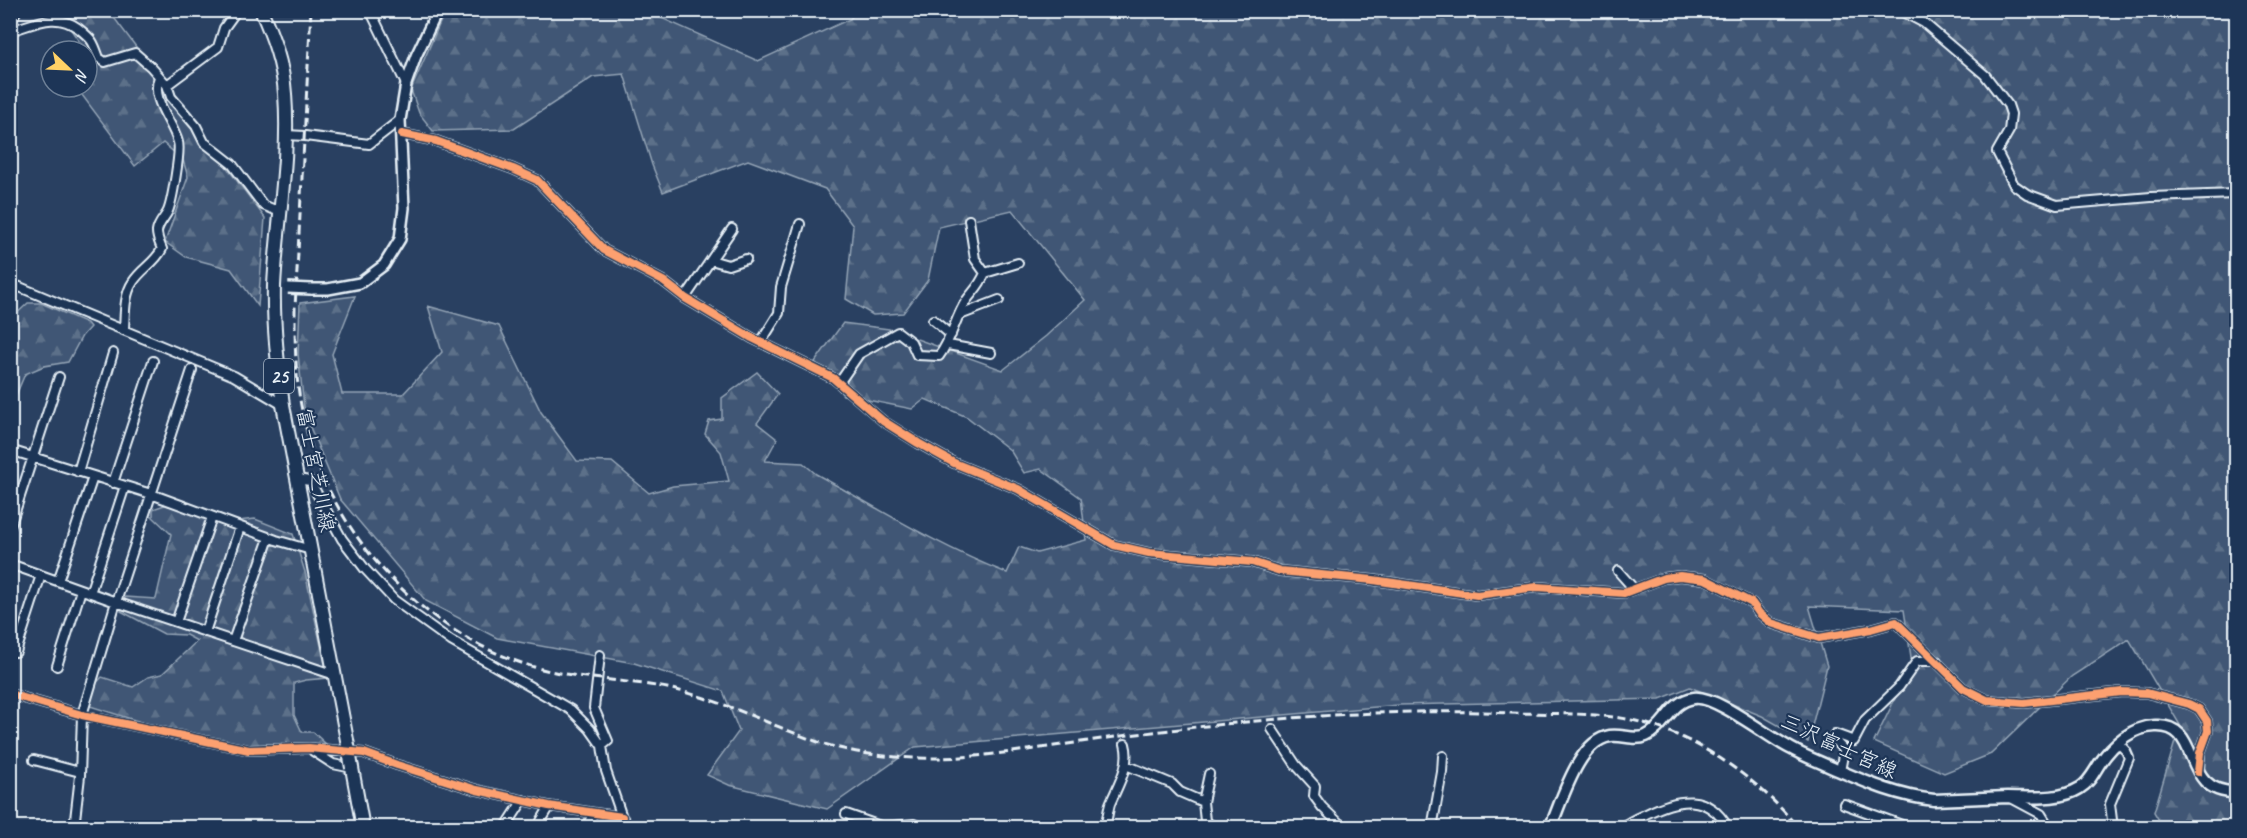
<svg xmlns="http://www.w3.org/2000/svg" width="2247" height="838" font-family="Caveat,'Klee One',sans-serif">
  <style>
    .forest { fill: url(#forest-firs); stroke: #94a4b6; stroke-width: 1.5 }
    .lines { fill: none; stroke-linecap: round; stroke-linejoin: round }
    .minor-casing { stroke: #e8f1f8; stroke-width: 12 }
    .tertiary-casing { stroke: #e8f1f8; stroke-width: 14 }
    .secondary-casing { stroke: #e8f1f8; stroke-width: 15 }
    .primary-casing { stroke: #e8f1f8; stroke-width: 16 }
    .minor { stroke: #1d3557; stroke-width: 8 }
    .tertiary { stroke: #1d3557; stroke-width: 9 }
    .secondary { stroke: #1d3557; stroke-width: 10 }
    .primary { stroke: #1d3557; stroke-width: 12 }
    .rail { stroke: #e8f1f8; stroke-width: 3; stroke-dasharray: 9 4.5; stroke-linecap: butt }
    .tertiary-bridge-casing { stroke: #e8f1f8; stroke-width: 14; stroke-linecap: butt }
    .primary-bridge-casing { stroke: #e8f1f8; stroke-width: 16; stroke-linecap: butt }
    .tertiary-bridge { stroke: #1d3557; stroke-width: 9 }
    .primary-bridge { stroke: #1d3557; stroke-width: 12 }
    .cycleway-casing { stroke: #1d3557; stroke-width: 11 }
    .cycleway { stroke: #fca06f; stroke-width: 8 }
    .labels { text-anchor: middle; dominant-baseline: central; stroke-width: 4.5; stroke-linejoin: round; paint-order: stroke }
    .shield { fill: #1d3557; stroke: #abb9c8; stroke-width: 1.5 }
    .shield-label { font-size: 20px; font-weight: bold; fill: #e8f1f8 }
    .street-label { font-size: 21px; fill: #e8f1f8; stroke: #1d3557 }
  </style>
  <defs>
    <pattern id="forest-firs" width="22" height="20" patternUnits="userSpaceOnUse" patternTransform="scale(1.5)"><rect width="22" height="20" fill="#415774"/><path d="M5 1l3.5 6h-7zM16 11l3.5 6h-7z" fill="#5c7089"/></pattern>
  </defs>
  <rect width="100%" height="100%" fill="#294061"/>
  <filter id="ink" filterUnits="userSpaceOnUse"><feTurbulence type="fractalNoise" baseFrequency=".0167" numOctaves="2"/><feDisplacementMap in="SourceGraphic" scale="12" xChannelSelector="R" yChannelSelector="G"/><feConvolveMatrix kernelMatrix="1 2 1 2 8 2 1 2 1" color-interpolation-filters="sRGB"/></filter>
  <g filter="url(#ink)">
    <path class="forest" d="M858,10L2236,11V827H2163L2154,812L2180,725L2129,639L2072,676L1991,754L1944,773L1874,742L1912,664L1904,610L1809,606L1827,666L1808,742L1762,716L1690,687L1660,699L1399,705L915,747L827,809L729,785L707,775L739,731L723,691L634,663L497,638L426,601L340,499L305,415L298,354L300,303L355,296L332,354L342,394H403L442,352L428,306L499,326L541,412L577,461L612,462L649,493L673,486L729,481L721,452L705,434L709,421L722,419V398L757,372L778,394L757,423L777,439L765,461L803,463L816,474C879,509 940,547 1007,573L1019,547L1037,553L1086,540L1081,498L1041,469L1024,473L1010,450L967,417L925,399L912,409L843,395L815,362L843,323L889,329L1003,370L1046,336L1085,300L1012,210L939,227L928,280L903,313L873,315L846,299L853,226L825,189L748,160L663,192L652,165L624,74L593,77L514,129L433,131L419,113L411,90L445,11H651L650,13L758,61L850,19Z
      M58,11H109L265,218L258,306L231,269L186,257L165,242L188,177L183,160L163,143L135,166L79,91L78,87H87V60L90,57Z
      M28,303H41L87,323L90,327L82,336L68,362L44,366L25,374L11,407V319Z
      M173,502L221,523L255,519L293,534L305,572L328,678L306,680L294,683V715L302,732H313L326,744L285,752L230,750L90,706V690L102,677L133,687L148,677L162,674L197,641L186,635L164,634L121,611L125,597L156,599L171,534L153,517V509Z"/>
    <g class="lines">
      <g class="minor-casing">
        <path id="minor" d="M370,10L406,84
          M1899,10L1924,23L1985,75L2008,105L2011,114L2009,131L1997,152L2014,185L2027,194L2057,205L2151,197L2236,194
          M10,22L17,10
          M10,31C35,24 55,11 78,28C93,40 93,41 99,58L105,62L135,53L151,67L167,85L171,97L196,126L204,142L232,164L263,205L280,212
          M167,85L218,47L224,28L237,10
          M402,134L436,141L513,169L537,180L604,250L663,281L685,298L752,338L833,378L883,421L918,443L954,463L1018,489L1114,545L1149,553L1252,562L1280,571L1373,580L1477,595L1537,587L1624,593L1664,578L1680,576L1705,579L1752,603L1759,613L1771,623L1819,638L1871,629L1896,622L1963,688L1987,700L2024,703L2122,692L2147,693L2189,704L2199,709L2207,721L2208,731L2200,753L2199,772
          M286,135L305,136L369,144L400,120
          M711,260L728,265L746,259
          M985,273L1018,263
          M10,283L234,376L283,405
          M685,298L732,229
          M960,315L999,300
          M933,320L951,335
          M124,329C125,314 124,295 133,282C141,269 155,263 162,249C160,244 157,238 157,232C158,223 165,218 168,211C172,202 181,150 178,142C172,120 150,100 159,77
          M761,342L779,313L781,287L800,224
          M948,345L991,353
          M839,383L859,354L898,332L911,342L917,355L939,356C952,339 955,318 966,301C974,290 979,287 985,273L975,259L969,220
          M10,450L151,494L276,540L311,550
          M78,472L113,353
          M297,479L310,481L342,539L365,569L394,600L451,641L571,710L590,729L602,746L606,771L622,817L630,828
          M113,483L153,361
          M10,527L59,377
          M10,564L116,602L335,675
          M1618,571L1634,589
          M58,581L93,477
          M90,593L125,486
          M176,622L212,517
          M205,632L240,527
          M233,641L269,538
          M16,652L41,575
          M600,655L594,708L608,741L602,746
          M57,666L81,590
          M10,694L82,715L249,750L309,748L364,753L397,765L477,790L549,806L622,817
          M1272,729L1296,765L1315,786L1314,796L1322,807L1344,828
          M313,751L333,764L352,768
          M34,760L80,772
          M1126,765L1172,784L1180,792L1203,802
          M1840,771L1844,750L1834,740L1835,734L1854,741L1865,720L1899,687L1917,661H1937
          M1209,774L1203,802L1205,821L1216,828
          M2011,798L2041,814L2046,822L2043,828
          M1844,804L1910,828
          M846,814L883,827L914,824L922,828
          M541,821L550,806
          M74,828L80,776L82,715L116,602L192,370
          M505,828L523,800
          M586,828L594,813
          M1105,828C1107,820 1108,811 1110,804C1118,785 1131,765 1125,744
          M1432,828L1442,772L1443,756
          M1621,828C1628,822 1637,818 1646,814C1678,798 1708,792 1728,828
          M2113,828L2110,804L2129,758L2126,751L2118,743"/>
      </g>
      <g class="tertiary-casing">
        <path id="tertiary" d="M311,289H328L360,283L384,265L400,239L404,208L400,120L406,84L416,56L438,10"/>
      </g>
      <g class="secondary-casing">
        <path id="secondary" d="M1550,828C1562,801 1578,741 1610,736C1622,734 1635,741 1646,736C1666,727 1670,701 1694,698C1716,695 1768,737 1790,748C1804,756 1820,762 1835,769C1868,783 1898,796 1934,800C1959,799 1983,798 2008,797C2031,797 2059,801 2080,788C2089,783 2094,772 2100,763C2113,744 2132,727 2155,726C2204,723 2178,793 2236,792"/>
      </g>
      <g class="primary-casing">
        <path id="primary" d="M261,10C273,37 283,64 285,94C290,158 277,222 274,286C273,326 278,366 283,405L347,740
          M352,768L363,828"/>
      </g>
      <use href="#minor" class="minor"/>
      <use href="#tertiary" class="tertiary"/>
      <use href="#secondary" class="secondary"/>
      <use href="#primary" class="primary"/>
      <path class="rail" d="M311,10L295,308C295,344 295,380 303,415C327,530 421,634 534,667C583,681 635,679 684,692C730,704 773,726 818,742C849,752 882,757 914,758C991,760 1069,742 1145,733C1267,718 1388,708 1511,713C1552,714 1596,712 1636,721C1697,736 1759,779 1798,828"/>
      <g class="tertiary-bridge-casing">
        <path id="tertiary-bridge" d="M288,288L311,289"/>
      </g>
      <g class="primary-bridge-casing">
        <path id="primary-bridge" d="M347,740L352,768"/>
      </g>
      <use href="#tertiary-bridge" class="tertiary-bridge"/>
      <use href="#primary-bridge" class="primary-bridge"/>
      <g class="cycleway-casing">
        <path id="cycleway" d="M402,134L436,141L513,169L537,180L604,250L663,281L685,298L752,338L833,378L883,421L918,443L954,463L1018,489L1114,545L1149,553L1252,562L1280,571L1373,580L1477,595L1537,587L1624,593L1664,578L1680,576L1705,579L1752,603L1759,613L1771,623L1819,638L1871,629L1896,622L1963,688L1987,700L2024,703L2122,692L2147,693L2189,704L2199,709L2207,721L2208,731L2200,753L2198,772
          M10,694L82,715L249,750L309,748L364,753L397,765L477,790L549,806L622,817"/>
      </g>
      <use href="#cycleway" class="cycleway"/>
    </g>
  </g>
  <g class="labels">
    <rect class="shield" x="264" y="359" width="30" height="34" rx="4.5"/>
    <g class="shield-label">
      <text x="279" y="376">25</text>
    </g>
    <g class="street-label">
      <text transform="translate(316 470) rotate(79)">富士宮芝川線</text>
      <text transform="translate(1839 746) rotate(25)">三沢富士宮線</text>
    </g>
  </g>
  <rect width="2247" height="838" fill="none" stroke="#1d3557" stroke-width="36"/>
  <rect x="18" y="18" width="2211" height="802" fill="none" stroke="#e8f1f8" stroke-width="2" filter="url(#ink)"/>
  <g transform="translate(69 69) rotate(113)"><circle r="28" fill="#1d3557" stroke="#6e8097" stroke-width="1.5"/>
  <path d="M0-4.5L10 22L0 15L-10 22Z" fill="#ffd166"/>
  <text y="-9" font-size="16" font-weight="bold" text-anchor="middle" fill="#e8f1f8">N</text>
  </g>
</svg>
